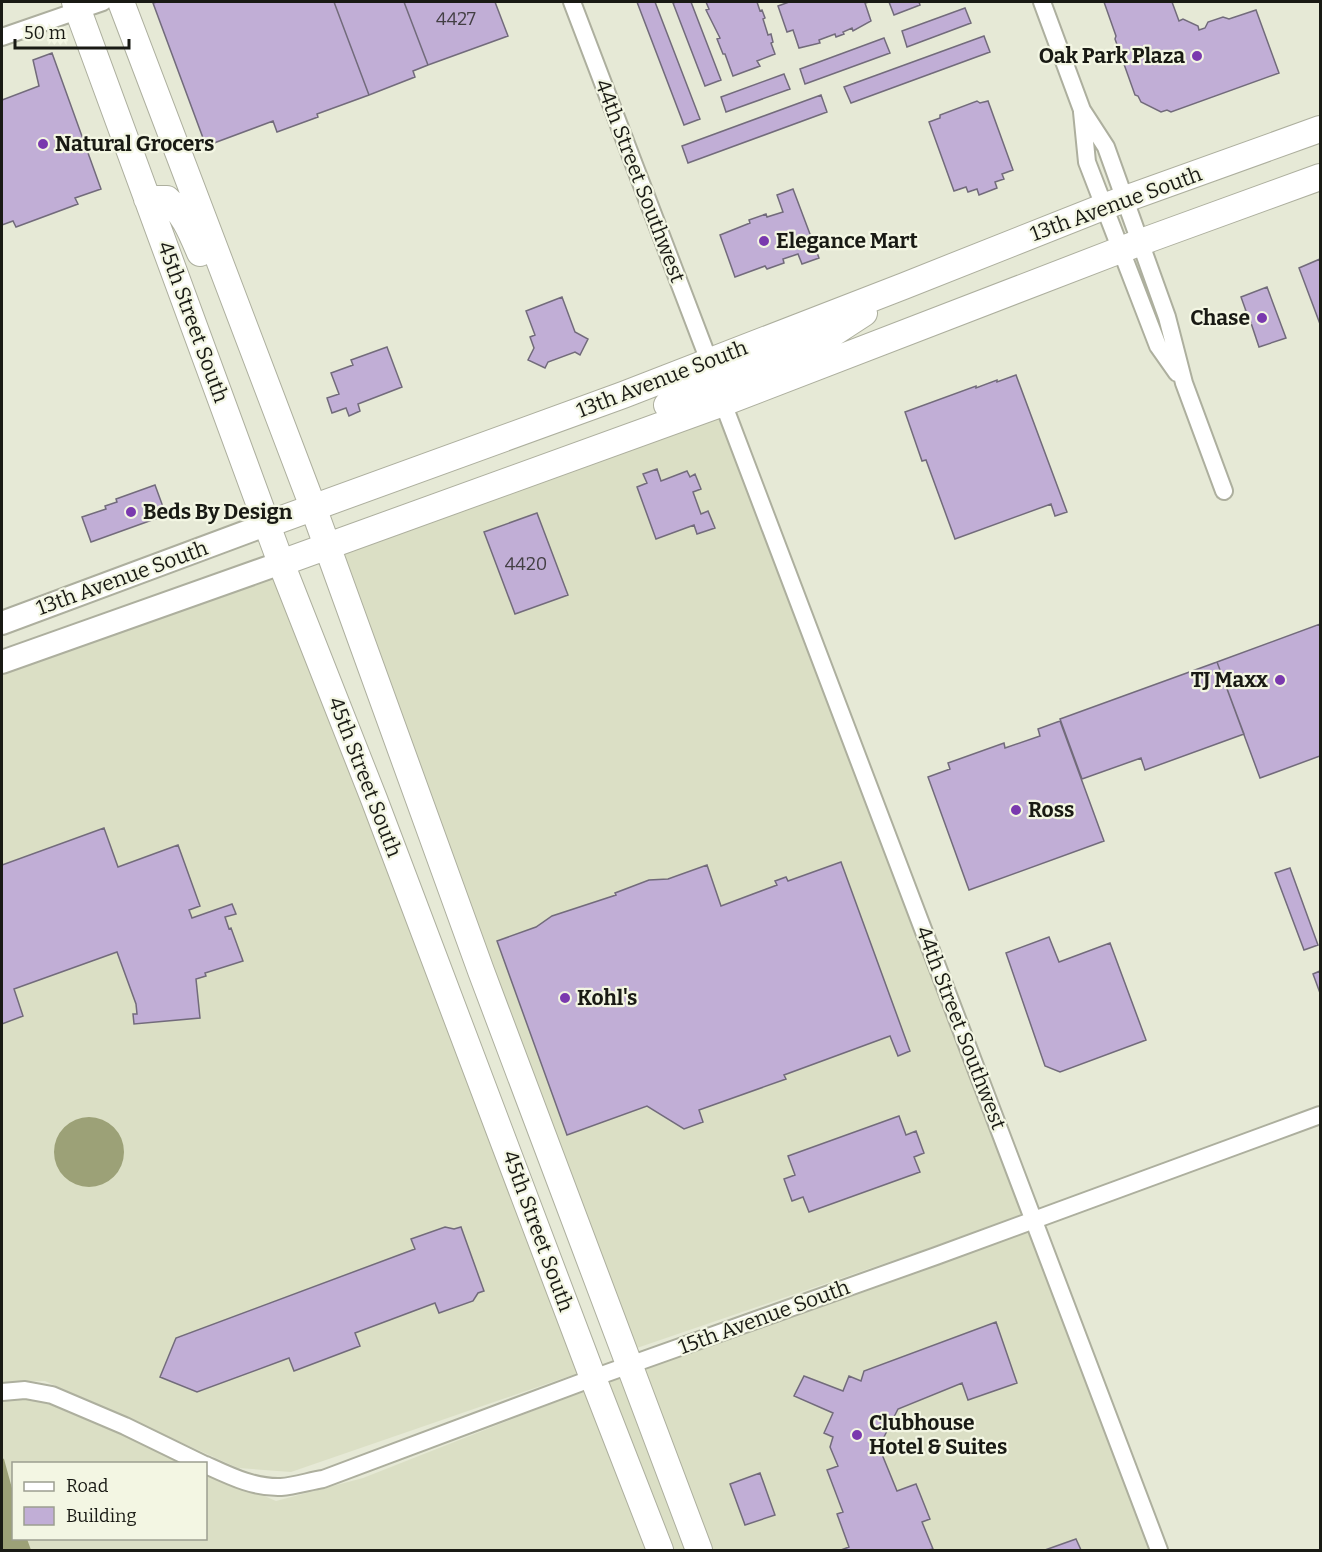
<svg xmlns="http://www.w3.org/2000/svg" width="1322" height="1552" font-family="Bitter,serif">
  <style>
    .built { fill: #dbdfc5 }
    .water { fill: #9ca177 }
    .building { fill: #c1aed6; stroke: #726b7b; stroke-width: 1.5 }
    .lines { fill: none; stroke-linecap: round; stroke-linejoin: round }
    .street-casing { stroke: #adaf9e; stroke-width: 20 }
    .secondary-casing { stroke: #adaf9e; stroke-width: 26 }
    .primary-casing { stroke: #adaf9e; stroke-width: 28 }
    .street { stroke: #fff; stroke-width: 16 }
    .secondary { stroke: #fff; stroke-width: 22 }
    .primary { stroke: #fff; stroke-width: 26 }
    .poi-dot { fill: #7a39ae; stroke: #f3f6e3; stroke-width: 2 }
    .labels { text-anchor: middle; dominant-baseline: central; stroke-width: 4.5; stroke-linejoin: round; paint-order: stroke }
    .number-label { font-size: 18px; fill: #433f44 }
    .poi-label { font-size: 21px; font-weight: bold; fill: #191a14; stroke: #f3f6e3; text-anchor: start }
    .street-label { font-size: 21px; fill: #191a14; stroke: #f3f6e3 }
  </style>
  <rect width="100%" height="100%" fill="#e6e9d6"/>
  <path class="built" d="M718,412L1023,1216L634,1349L332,548Z
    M276,571L584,1371L291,1472L238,1468L45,1381L2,1382V671Z
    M1032,1230L1153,1550H27L23,1539L206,1538V1471L276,1501L363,1478L614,1379Z
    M32,1397L72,1414L188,1463L14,1464L13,1506L2,1466V1400Z"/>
  <path class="water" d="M54 1152a35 35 0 1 1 70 0a35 35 0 1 1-70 0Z
    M2,1458L4,1459L13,1492L14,1538L27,1539L31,1550H2Z"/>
  <path class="building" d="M157,2H334L369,95L317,114L318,117L277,132L273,121L206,146L153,3Z
    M334,2H404L428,65L413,71L415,77L369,95Z
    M404,2H495L508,36L428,65Z
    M637,2H655L700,119L684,125Z
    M676,2H691L721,80L705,86L673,3Z
    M706,2H757L760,11L762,10L765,18L763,19L768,35L771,34L773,42L771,43L775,54L757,61L760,66L733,76L725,54H723L717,39L720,38L706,10L709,9Z
    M789,2H869L865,3L871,21L853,31L852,28L843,32L844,34L836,37L835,34L819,40L820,43L799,48L793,30L787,32L778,6Z
    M889,2H919L920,5L894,15Z
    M1104,2H1172L1179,21L1183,19L1198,26L1199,30L1205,28L1208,22L1223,17L1229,19L1256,10L1279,73L1171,112L1167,110L1161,112L1141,102L1138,96L1135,95L1115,39L1116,36Z
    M965,8L971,23L907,47L902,31Z
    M984,36L990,52L851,103L844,87Z
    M884,38L890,53L805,84L800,69Z
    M52,53L101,189L75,198L78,204L16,227L13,221L2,225V100L39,86L33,60Z
    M784,74L790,89L726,112L721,97Z
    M821,95L827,112L688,163L682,146Z
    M977,101L980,103L988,101L1013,170L1002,174L1004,179L995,182L997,188L979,195L977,189L968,192L966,187L954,191L929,122L940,118V115Z
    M793,189L819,258L802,264L798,254L783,259L784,263L767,269L765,266L735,277L720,235L750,223L749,220L766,214L767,217L783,212L777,195Z
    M1320,259V324L1299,268Z
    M1267,287L1286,338L1259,347L1251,323L1248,324L1243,312L1246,311L1241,297Z
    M562,297L575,332L588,339L580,355L575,352L548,362L545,368L528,360L534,348L530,337L535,335L526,311Z
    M387,347L402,387L358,404L360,411L349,416L346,408L332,413L327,398L339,394L331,373L353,365L351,360Z
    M1016,375L1067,512L1055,516L1051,504L955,539L926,460L922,461L905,412L976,386V388L997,380V382Z
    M657,469L661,481L687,471L690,477L695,474L701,489L693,492L701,514L708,511L715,528L697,534L694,525L656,539L637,487L647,483L643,474Z
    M155,485L166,515L91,542L82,517L106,509L105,506L117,502L116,499Z
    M537,513L568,595L515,614L484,532Z
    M1320,624V756L1260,778L1217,662Z
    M1217,662L1244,734L1145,770L1141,758L1082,779L1060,719Z
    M1060,721L1104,841L969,890L928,777L950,769L948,763L1004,743L1005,748L1040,736L1038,729Z
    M104,828L118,867L178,845L200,906L189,910L192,918L232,904L236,914L225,917L229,929L231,928L243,961L205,973L206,976L196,979L200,1018L134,1024L133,1014H137L136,1004L117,952L14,989L23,1016L2,1024V865Z
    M841,862L910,1051L898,1056L890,1036L784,1075L786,1079L699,1110L703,1122L684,1129L647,1106L567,1135L497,941L536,927L552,916L616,895L615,893L649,880L668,879L707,865L721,906L777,885L775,881L786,877L788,881Z
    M1290,868L1318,945L1304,950L1275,873Z
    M1049,937L1059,962L1110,943L1146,1040L1060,1072L1045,1066L1006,953Z
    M1320,971V993L1313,974Z
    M899,1116L906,1135L916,1131L924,1153L914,1157L920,1172L809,1212L803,1197L792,1201L784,1179L795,1175L788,1156Z
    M445,1227L454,1229L461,1227L484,1291L478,1293L473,1301L439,1313L435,1303L355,1333L360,1346L294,1371L289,1358L197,1392L160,1377L176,1338L415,1249L411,1239Z
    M996,1322L1017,1383L968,1400L962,1383L898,1409L879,1447L897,1491L916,1484L930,1519L922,1522L933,1549L928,1550H841L849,1547L837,1514L843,1512L827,1470L838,1466L830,1447L833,1437L824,1433L833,1413L794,1396L804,1376L843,1391L849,1376L861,1381L864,1371Z
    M760,1473L775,1515L745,1525L730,1484Z
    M1076,1539L1081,1550H1045Z"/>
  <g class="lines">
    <g class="street-casing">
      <path id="street" d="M572,2L709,361
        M1042,2L1082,110L1106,147L1167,317L1184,383L1224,491
        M2,37L103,2
        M1082,112L1087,162L1158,346L1177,373
        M723,403L1159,1550
        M2,1392L25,1390L52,1395L125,1426L203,1464
        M206,1465C230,1476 254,1488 281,1487C295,1486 310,1481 323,1479L593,1378L936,1256L1320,1115"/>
    </g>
    <g class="secondary-casing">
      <path id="secondary" d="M2,623L268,524
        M2,662L281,563"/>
    </g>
    <g class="primary-casing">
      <path id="primary" d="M75,2L281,563L374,799L593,1378L660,1550
        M121,2L313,507L481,971L699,1550
        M147,199H167C184,214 191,232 200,253
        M723,403L726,385L736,376L750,368L818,343L864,313
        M667,405C687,397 701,396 713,376L709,361
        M268,524L623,395L904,286L1103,207L1320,129
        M281,563L723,403L1141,242L1320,177"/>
    </g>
    <use href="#street" class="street"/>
    <use href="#secondary" class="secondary"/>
    <use href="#primary" class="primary"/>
  </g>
  <g class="poi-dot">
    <circle cx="1197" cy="56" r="6"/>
    <circle cx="43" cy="144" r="6"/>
    <circle cx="764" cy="241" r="6"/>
    <circle cx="1262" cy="318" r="6"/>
    <circle cx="131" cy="512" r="6"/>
    <circle cx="1280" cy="680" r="6"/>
    <circle cx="1016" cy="810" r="6"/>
    <circle cx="565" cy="998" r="6"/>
    <circle cx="857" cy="1435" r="6"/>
  </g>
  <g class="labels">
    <g class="number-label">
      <text x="456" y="19">4427</text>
      <text x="526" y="564">4420</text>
    </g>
    <g class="poi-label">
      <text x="1185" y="56" text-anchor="end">Oak Park Plaza</text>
      <text x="55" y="144">Natural Grocers</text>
      <text x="776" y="241">Elegance Mart</text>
      <text x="1250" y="318" text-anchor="end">Chase</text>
      <text x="143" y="512">Beds By Design</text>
      <text x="1268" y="680" text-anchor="end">TJ Maxx</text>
      <text x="1028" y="810">Ross</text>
      <text x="577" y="998">Kohl's</text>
      <text x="869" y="1423">Clubhouse<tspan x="869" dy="24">Hotel &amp; Suites</tspan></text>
    </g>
    <g class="street-label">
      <text transform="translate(640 181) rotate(69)">44th Street Southwest</text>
      <text transform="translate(1116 204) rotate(-20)">13th Avenue South</text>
      <text transform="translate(193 322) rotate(70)">45th Street South</text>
      <text transform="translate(662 379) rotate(-21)">13th Avenue South</text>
      <text transform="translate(122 578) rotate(-20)">13th Avenue South</text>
      <text transform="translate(365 777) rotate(69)">45th Street South</text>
      <text transform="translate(961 1028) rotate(69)">44th Street Southwest</text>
      <text transform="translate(538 1231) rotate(70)">45th Street South</text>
      <text transform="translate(764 1317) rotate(-20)">15th Avenue South</text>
    </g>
  </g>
  <rect width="1322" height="1552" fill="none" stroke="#191a14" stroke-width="6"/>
  <rect x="12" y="1462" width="195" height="78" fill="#f3f6e3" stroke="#9c9e90" stroke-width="1.5"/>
  <rect x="24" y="1482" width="30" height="9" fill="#ffffff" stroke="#9c9e90" stroke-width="1.5"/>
  <text x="66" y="1492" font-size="18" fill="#191a14">Road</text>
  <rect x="24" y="1507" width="30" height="18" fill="#c1aed6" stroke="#9c9e90" stroke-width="1.5"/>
  <text x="66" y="1522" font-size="18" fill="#191a14">Building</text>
  <path d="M15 39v9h114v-9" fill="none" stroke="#191a14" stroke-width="3"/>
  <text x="24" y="39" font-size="18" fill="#191a14" stroke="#f3f6e3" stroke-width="4.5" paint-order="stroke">50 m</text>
</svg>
